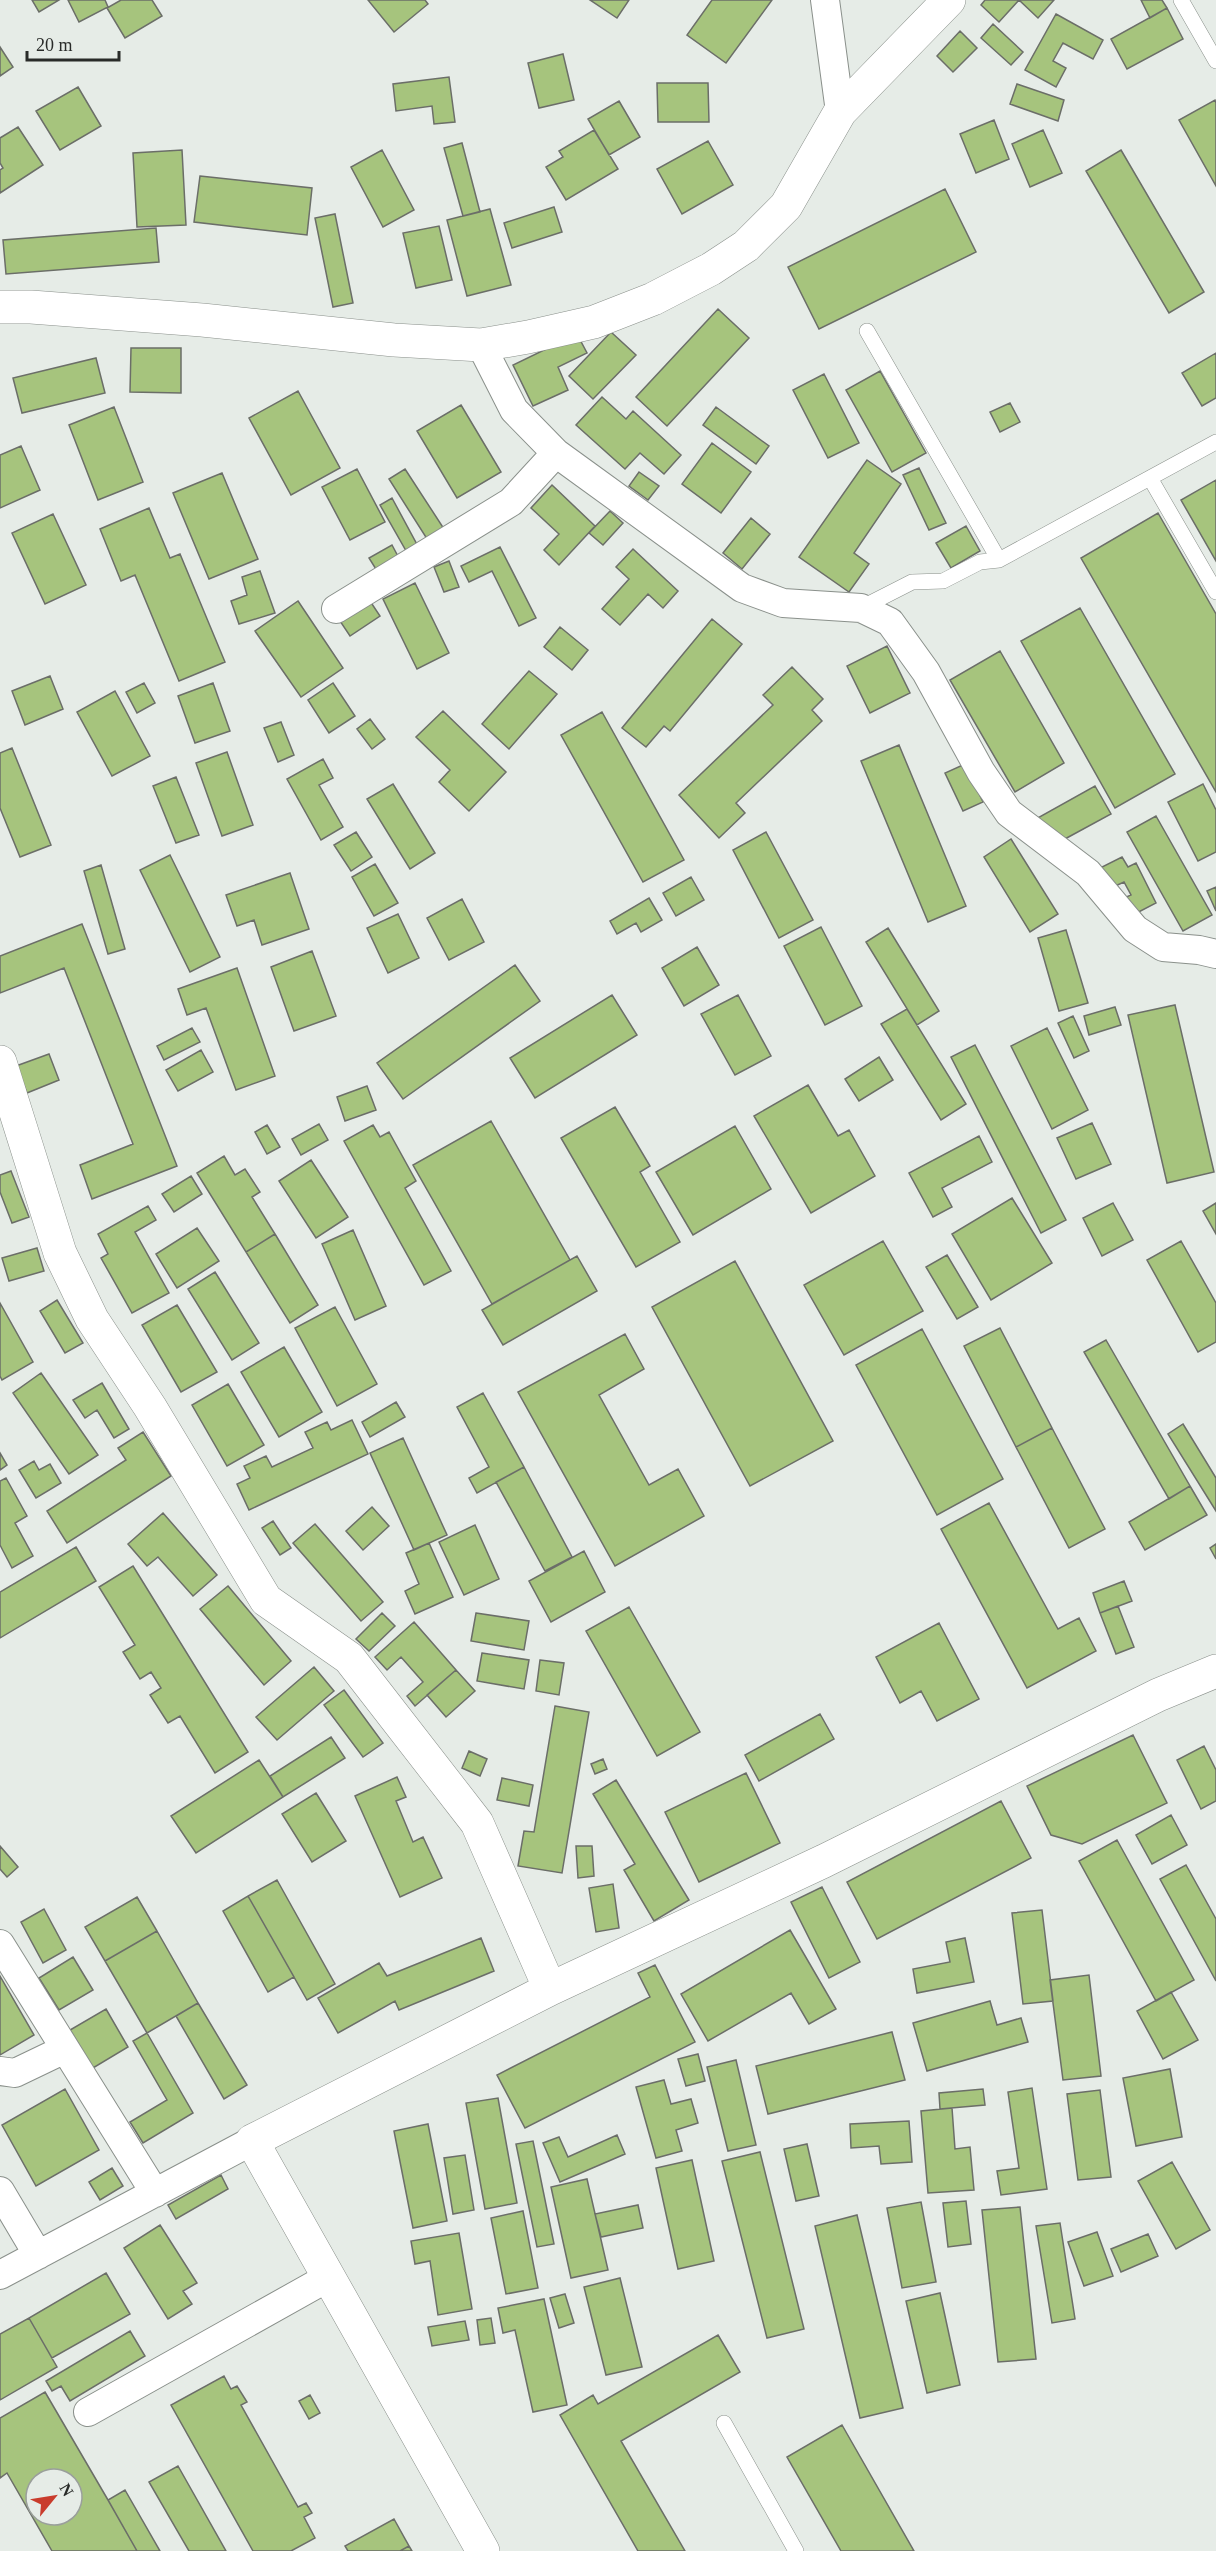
<svg xmlns="http://www.w3.org/2000/svg" width="1216" height="2551" font-family="Georgia,serif">
  <style>
    .building { fill: #a6c47d; stroke: #6b6e68; stroke-width: 1.5; fill-rule: evenodd }
    .lines { fill: none; stroke-linecap: round; stroke-linejoin: round }
    .service-casing { stroke: #8a908b; stroke-width: 16 }
    .minor-casing { stroke: #8a908b; stroke-width: 30 }
    .tertiary-casing { stroke: #8a908b; stroke-width: 34 }
    .primary-casing { stroke: #8a908b; stroke-width: 34 }
    .service { stroke: #fff; stroke-width: 15 }
    .minor { stroke: #fff; stroke-width: 28 }
    .tertiary { stroke: #fff; stroke-width: 33 }
    .primary { stroke: #fff; stroke-width: 33 }
  </style>
  <rect width="100%" height="100%" fill="#e6ece7"/>
  <path class="building" d="M32,0H59L39,12Z
    M68,0H105L108,7L79,22Z
    M121,0H152L162,16L125,38L107,8Z
    M368,0H425L428,4L394,32Z
    M590,0H629L617,18Z
    M712,0H772L726,63L687,35Z
    M985,0H1019L999,22L981,5Z
    M1019,0H1054L1038,18Z
    M1141,0H1162L1167,8L1150,18Z
    M1167,8L1183,39L1127,69L1111,39Z
    M1056,14L1103,40L1093,59L1063,43L1053,61L1066,68L1056,87L1025,70Z
    M993,24L1023,52L1011,65L981,38Z
    M960,31L977,48L953,72L937,56Z
    M0,47L13,67L0,76Z
    M563,54L574,100L539,108L528,63Z
    M449,77L455,122L434,124L432,106L396,111L393,84Z
    M657,83H708L709,122H658Z
    M1017,84L1064,100L1058,121L1010,104Z
    M78,87L101,126L60,150L36,111Z
    M1215,100L1216,103V186L1179,120Z
    M619,101L640,137L609,155L588,119Z
    M994,120L1009,159L976,173L960,134Z
    M18,127L43,165L0,193V170L3,168L0,163V138Z
    M594,130L618,169L566,200L546,167L563,157L559,151Z
    M1043,130L1062,173L1030,187L1012,144Z
    M708,141L733,185L682,214L657,169Z
    M462,143L480,212L463,216L444,148Z
    M182,150L186,225L137,227L133,153Z
    M382,150L414,210L383,227L351,167Z
    M1121,150L1204,292L1169,313L1086,171Z
    M200,176L312,188L307,235L194,222Z
    M945,189L976,252L819,329L788,267Z
    M554,207L562,232L512,248L504,223Z
    M490,209L511,285L467,296L447,220Z
    M335,214L353,303L333,307L315,218Z
    M439,226L452,280L416,288L403,233Z
    M156,228L159,262L6,274L3,240Z
    M718,309L749,338L667,426L636,397Z
    M611,332L636,355L593,399L569,376Z
    M577,334L587,353L558,367L568,390L533,406L513,365Z
    M131,348H181V393L130,392Z
    M1216,353V398L1202,406L1182,373Z
    M96,358L105,393L22,413L13,378Z
    M880,371L926,453L892,472L846,390Z
    M824,374L859,443L828,458L793,390Z
    M298,391L340,468L291,495L249,418Z
    M602,397L626,419L633,411L681,455L664,474L640,453L625,469L576,425Z
    M1010,403L1020,422L1000,432L990,412Z
    M461,405L501,472L457,498L417,431Z
    M114,407L143,482L98,500L69,425Z
    M716,407L769,446L756,464L703,425Z
    M712,443L751,472L721,513L682,484Z
    M21,446L40,490L0,508V455Z
    M867,460L901,484L854,553L869,564L849,592L799,557Z
    M919,468L946,523L929,530L903,475Z
    M357,469L385,522L350,540L322,487Z
    M405,469L446,532L429,542L389,479Z
    M639,472L659,486L648,500L629,486Z
    M222,473L258,559L209,579L173,493Z
    M1216,480V561L1181,500Z
    M552,485L595,526L559,565L544,550L559,534L531,508Z
    M392,498L420,550L409,556L380,505Z
    M149,508L170,558L180,554L225,662L179,681L135,575L121,581L100,529Z
    M610,511L623,523L603,545L589,533Z
    M1158,513L1216,614V792L1081,558Z
    M53,514L86,585L45,604L12,533Z
    M751,518L770,534L742,569L723,553Z
    M966,526L980,551L951,568L936,543Z
    M392,545L401,562L379,574L369,558Z
    M500,547L536,618L519,626L492,571L469,582L461,566Z
    M633,549L678,591L663,608L648,594L620,625L602,609L629,579L616,567Z
    M449,561L459,587L444,592L434,567Z
    M260,571L275,613L239,624L231,601L247,595L242,577Z
    M415,583L449,653L417,669L383,599Z
    M368,598L380,616L350,636L338,618Z
    M298,601L343,668L301,697L255,631Z
    M1080,608L1175,774L1115,808L1021,641Z
    M712,619L742,644L670,731L664,726L646,747L622,728Z
    M560,627L588,650L572,670L544,647Z
    M887,646L910,693L870,713L847,666Z
    M1000,651L1064,763L1015,792L950,680Z
    M792,667L823,699L812,710L822,721L736,803L745,813L719,838L679,795L773,705L763,695Z
    M529,671L557,694L509,749L482,724Z
    M50,676L63,709L25,725L12,691Z
    M144,683L155,703L137,713L126,692Z
    M213,683L230,731L195,743L178,696Z
    M333,683L355,716L329,733L308,700Z
    M115,691L150,756L112,776L77,712Z
    M443,711L506,772L469,811L439,782L450,770L416,737Z
    M602,712L684,860L643,882L561,735Z
    M370,719L385,739L372,749L357,729Z
    M281,722L294,755L278,762L264,728Z
    M899,745L966,906L928,922L861,761Z
    M12,748L51,845L20,857L0,808V753Z
    M227,752L253,825L222,836L196,763Z
    M323,759L333,778L319,785L343,827L321,840L287,779Z
    M965,764L983,802L963,811L945,773Z
    M176,777L199,835L176,843L153,786Z
    M393,784L435,853L410,869L367,799Z
    M1203,784L1216,810V852L1198,861L1168,802Z
    M1095,786L1111,814L1063,840L1034,820Z
    M1156,816L1212,915L1183,931L1127,832Z
    M356,832L372,857L351,871L334,845Z
    M766,832L813,920L779,938L733,850Z
    M1011,839L1058,914L1030,932L984,857Z
    M170,855L220,957L190,972L140,870Z
    M1122,857L1128,867L1136,863L1156,903L1131,916L1122,899L1131,895L1124,882L1111,888L1100,868Z
    M375,864L398,903L374,916L352,877Z
    M101,865L125,949L108,954L84,871Z
    M290,873L309,929L262,945L254,920L237,926L226,895Z
    M691,877L704,900L676,916L663,893Z
    M1216,887V911L1207,891Z
    M649,898L662,920L641,932L636,923L617,934L610,921Z
    M462,899L484,942L449,960L427,918Z
    M398,914L419,958L388,973L367,928Z
    M82,924L177,1166L92,1199L80,1165L133,1144L64,968L0,993V956Z
    M821,927L862,1006L825,1025L784,946Z
    M888,928L939,1011L917,1025L866,942Z
    M1066,930L1088,1003L1059,1011L1038,938Z
    M697,947L719,985L684,1006L662,968Z
    M312,951L336,1016L294,1031L271,967Z
    M515,965L540,1001L403,1099L377,1063Z
    M237,968L275,1076L236,1090L206,1008L187,1015L178,989Z
    M612,995L637,1035L535,1098L510,1058Z
    M738,995L771,1056L735,1075L701,1014Z
    M1175,1005L1214,1172L1167,1183L1128,1015Z
    M1115,1007L1121,1025L1089,1035L1084,1016Z
    M907,1009L966,1104L941,1120L881,1024Z
    M1073,1016L1089,1051L1074,1058L1058,1023Z
    M192,1028L200,1042L164,1060L157,1046Z
    M1047,1028L1088,1110L1052,1129L1011,1046Z
    M975,1045L1066,1220L1041,1233L951,1057Z
    M201,1050L213,1072L178,1091L166,1070Z
    M49,1054L59,1080L27,1093L16,1066Z
    M879,1057L893,1080L859,1101L845,1079Z
    M808,1085L838,1136L849,1130L875,1176L811,1213L754,1116Z
    M367,1086L376,1110L345,1121L337,1097Z
    M615,1107L650,1166L640,1172L680,1242L636,1267L561,1138Z
    M491,1121L570,1260L492,1304L413,1165Z
    M1092,1123L1111,1164L1076,1179L1057,1138Z
    M319,1124L328,1140L301,1155L292,1139Z
    M267,1125L280,1147L267,1154L255,1132Z
    M373,1125L380,1137L389,1132L416,1181L405,1188L451,1271L424,1285L344,1141Z
    M735,1126L771,1189L693,1235L656,1172Z
    M979,1136L992,1162L942,1188L952,1207L933,1217L909,1173Z
    M224,1156L235,1175L245,1169L260,1192L252,1197L275,1234L246,1252L197,1173Z
    M311,1160L348,1217L316,1238L279,1181Z
    M11,1171L29,1217L12,1223L0,1192V1175Z
    M191,1176L202,1194L174,1212L162,1194Z
    M1012,1198L1052,1263L991,1300L952,1234Z
    M1113,1203L1133,1240L1102,1256L1083,1218Z
    M1216,1203V1234L1203,1211Z
    M148,1206L156,1220L135,1232L169,1293L132,1313L101,1258L108,1254L98,1234Z
    M197,1228L219,1261L177,1288L156,1254Z
    M353,1230L386,1306L355,1320L322,1244Z
    M275,1234L318,1305L290,1323L246,1252Z
    M883,1241L923,1311L844,1355L804,1285Z
    M1181,1241L1216,1303V1342L1198,1352L1147,1260Z
    M37,1248L44,1271L9,1281L2,1258Z
    M947,1255L978,1307L957,1319L926,1267Z
    M577,1256L597,1291L503,1345L482,1310Z
    M735,1261L833,1441L750,1486L652,1307Z
    M215,1272L259,1343L232,1360L188,1289Z
    M57,1300L83,1343L65,1353L40,1311Z
    M0,1303L33,1362L2,1380L0,1376Z
    M177,1305L217,1372L181,1392L142,1325Z
    M335,1307L377,1384L337,1406L295,1328Z
    M1000,1328L1052,1428L1016,1447L964,1346Z
    M922,1329L1003,1479L937,1515L856,1365Z
    M625,1334L644,1369L599,1395L649,1485L678,1469L704,1516L615,1566L518,1392Z
    M1106,1340L1190,1486L1169,1499L1084,1352Z
    M284,1347L322,1412L279,1437L241,1372Z
    M41,1373L98,1455L69,1474L13,1393Z
    M102,1383L129,1429L114,1438L97,1410L85,1418L73,1400Z
    M228,1384L264,1445L227,1466L192,1405Z
    M483,1393L524,1467L477,1493L469,1478L489,1467L457,1407Z
    M396,1402L405,1417L370,1437L362,1422Z
    M352,1420L368,1454L249,1510L237,1484L250,1478L244,1466L266,1456L272,1467L313,1448L305,1432L327,1422L331,1430Z
    M1183,1424L1216,1478V1511L1168,1434Z
    M1052,1428L1105,1529L1069,1548L1016,1447Z
    M143,1432L171,1476L67,1543L47,1511L126,1460L118,1448Z
    M403,1438L447,1535L414,1550L370,1453Z
    M0,1453L7,1465L0,1470Z
    M34,1461L39,1470L50,1464L61,1483L36,1498L19,1470Z
    M524,1467L572,1557L545,1571L496,1482Z
    M6,1478L27,1516L15,1523L33,1556L12,1568L0,1545V1481Z
    M1190,1486L1207,1515L1145,1550L1129,1522Z
    M989,1503L1058,1629L1079,1618L1096,1651L1027,1688L941,1529Z
    M372,1507L389,1526L363,1550L346,1531Z
    M163,1513L217,1575L193,1596L158,1557L147,1566L128,1544Z
    M273,1521L291,1548L280,1555L262,1528Z
    M315,1524L383,1602L361,1621L293,1543Z
    M475,1525L499,1579L464,1595L439,1542Z
    M429,1543L453,1597L415,1614L405,1591L419,1584L406,1553Z
    M1216,1544V1559L1210,1548Z
    M76,1547L96,1581L0,1638V1592Z
    M584,1551L605,1592L551,1622L529,1581Z
    M133,1566L248,1752L215,1773L180,1716L168,1723L150,1695L161,1688L151,1672L140,1679L123,1652L135,1645L99,1587Z
    M1124,1581L1132,1601L1100,1613L1093,1593Z
    M228,1586L291,1661L264,1685L200,1609Z
    M1118,1606L1134,1647L1116,1654L1100,1613Z
    M629,1607L700,1732L657,1756L586,1631Z
    M382,1613L395,1626L369,1651L356,1639Z
    M476,1613L529,1621L524,1650L471,1641Z
    M414,1622L456,1670L415,1706L407,1696L423,1682L401,1657L387,1670L375,1657Z
    M939,1623L979,1699L937,1721L921,1691L900,1703L876,1657Z
    M482,1653L529,1660L524,1689L477,1681Z
    M540,1660L564,1663L559,1695L536,1691Z
    M314,1667L334,1691L277,1740L256,1717Z
    M456,1670L475,1691L446,1717L427,1695Z
    M344,1690L383,1743L363,1757L324,1705Z
    M555,1706L589,1712L562,1873L518,1866L524,1831L534,1832Z
    M820,1714L834,1739L759,1781L745,1755Z
    M1133,1735L1167,1803L1082,1844L1051,1835L1027,1786Z
    M331,1737L345,1758L283,1797L270,1776Z
    M1204,1746L1216,1770V1801L1201,1809L1177,1760Z
    M469,1751L487,1759L480,1776L462,1768Z
    M603,1759L607,1769L595,1774L591,1764Z
    M259,1760L283,1797L196,1853L171,1816Z
    M746,1773L780,1843L699,1882L665,1812Z
    M397,1777L406,1797L396,1801L413,1842L423,1837L442,1878L400,1897L355,1796Z
    M502,1778L533,1785L529,1806L497,1800Z
    M616,1780L689,1900L654,1921L624,1870L635,1864L593,1794Z
    M316,1793L346,1841L312,1862L282,1814Z
    M1001,1801L1031,1858L877,1939L847,1882Z
    M1171,1815L1187,1845L1152,1864L1136,1835Z
    M1117,1840L1194,1980L1156,2001L1079,1861Z
    M0,1846L18,1867L7,1877L0,1869Z
    M576,1846H592L594,1876L578,1878Z
    M1186,1865L1216,1919V1981L1160,1879Z
    M277,1880L335,1984L307,2000L248,1896Z
    M613,1884L619,1928L596,1932L589,1888Z
    M822,1887L860,1962L829,1978L791,1902Z
    M248,1896L294,1977L268,1992L223,1911Z
    M137,1897L157,1931L105,1961L85,1927Z
    M44,1909L66,1950L43,1963L21,1922Z
    M1042,1910L1053,2001L1023,2004L1012,1913Z
    M790,1930L836,2009L809,2024L791,1993L708,2041L681,1994Z
    M157,1931L198,2003L147,2033L105,1961Z
    M481,1938L494,1971L399,2010L395,2001L338,2033L318,1998L379,1963L387,1976Z
    M965,1938L974,1982L917,1993L913,1969L950,1962L946,1942Z
    M73,1957L93,1990L59,2010L39,1978Z
    M655,1965L695,2042L525,2128L497,2075L650,1997L638,1973Z
    M1089,1975L1101,2076L1063,2080L1050,1980Z
    M0,1976L34,2035L0,2055Z
    M1171,1992L1198,2040L1163,2059L1137,2011Z
    M990,2001L997,2025L1021,2018L1028,2042L927,2071L913,2023Z
    M198,2003L247,2085L224,2099L176,2016Z
    M106,2009L128,2047L93,2068L70,2030Z
    M892,2032L905,2080L768,2114L756,2066Z
    M147,2033L193,2113L143,2143L130,2122L167,2100L133,2041Z
    M698,2054L705,2081L686,2086L678,2059Z
    M736,2060L756,2145L728,2151L707,2067Z
    M1170,2069L1182,2137L1136,2146L1123,2078Z
    M664,2080L671,2104L691,2099L698,2123L676,2130L682,2151L656,2158L636,2087Z
    M1032,2088L1047,2189L1001,2195L997,2171L1019,2168L1008,2092Z
    M65,2089L99,2150L36,2186L2,2125Z
    M983,2089L985,2105L940,2109L939,2093Z
    M1100,2090L1111,2177L1078,2180L1067,2094Z
    M498,2098L517,2203L485,2209L466,2103Z
    M952,2108L955,2149L970,2147L974,2190L928,2193L921,2111Z
    M909,2121L912,2162L881,2164L879,2146L851,2148L850,2124Z
    M428,2124L447,2221L413,2228L394,2131Z
    M617,2135L625,2154L560,2182L543,2143L559,2137L568,2157Z
    M533,2141L554,2244L537,2247L516,2144Z
    M807,2144L819,2196L796,2201L784,2149Z
    M760,2152L804,2329L767,2338L722,2161Z
    M465,2155L474,2210L453,2214L444,2158Z
    M692,2160L714,2261L678,2269L656,2168Z
    M1172,2162L1210,2230L1176,2249L1138,2181Z
    M112,2168L123,2186L100,2200L89,2182Z
    M221,2175L228,2189L176,2219L168,2205Z
    M587,2179L608,2270L571,2278L551,2187Z
    M966,2201L971,2244L948,2247L943,2203Z
    M921,2202L936,2282L902,2288L887,2208Z
    M638,2205L643,2228L601,2237L595,2214Z
    M1020,2207L1036,2359L998,2362L982,2210Z
    M523,2211L538,2288L506,2294L491,2218Z
    M857,2215L903,2408L860,2418L815,2226Z
    M1060,2223L1075,2319L1052,2323L1036,2226Z
    M160,2225L197,2283L183,2291L192,2304L168,2319L124,2248Z
    M1097,2232L1113,2276L1084,2286L1068,2242Z
    M459,2233L472,2309L438,2315L430,2261L415,2264L411,2241Z
    M1148,2234L1158,2256L1121,2272L1111,2249Z
    M106,2273L130,2314L52,2358L29,2318Z
    M620,2278L642,2367L606,2375L584,2287Z
    M940,2293L960,2385L927,2393L906,2301Z
    M565,2294L574,2323L559,2328L550,2298Z
    M544,2299L567,2405L533,2412L515,2330L503,2333L498,2308Z
    M29,2318L57,2367L0,2400V2334Z
    M491,2318L495,2343L480,2345L477,2320Z
    M465,2321L469,2340L432,2346L428,2327Z
    M130,2331L145,2356L70,2401L61,2386L52,2391L46,2381Z
    M718,2335L740,2372L621,2441L685,2551H638L560,2415L593,2395L598,2404Z
    M224,2376L231,2389L237,2386L247,2402L241,2405L298,2507L306,2503L312,2513L304,2517L315,2538L291,2551H253L171,2405Z
    M45,2392L108,2500L137,2551H52L7,2473L0,2478V2418ZM36,2479H72V2515H36Z
    M310,2395L320,2413L309,2419L299,2401Z
    M842,2425L914,2551H841L787,2457Z
    M178,2466L226,2551H189L149,2482Z
    M125,2490L160,2551H137L108,2500Z
    M394,2519L409,2546L400,2551H348L345,2546Z
    M409,2546L412,2551H400Z"/>
  <g class="lines">
    <g class="service-casing">
      <path id="service" d="M1181,0L1216,61
        M867,331L999,560
        M1150,478L1216,592
        M861,608L912,582L943,581L980,562L999,560L1216,442
        M724,2423L796,2551"/>
    </g>
    <g class="minor-casing">
      <path id="minor" d="M825,0L840,112
        M481,345L514,410L556,453L742,588L783,603L861,608L890,622L926,672L981,772L1009,813L1088,873L1135,929L1163,947L1199,950L1216,954
        M336,609L511,502L556,453
        M0,1944L155,2193
        M0,2071L15,2073L65,2049
        M0,2191L38,2255
        M0,2275L252,2141
        M88,2412L329,2277"/>
    </g>
    <g class="tertiary-casing">
      <path id="tertiary" d="M0,1062L60,1253L92,1319L150,1407L266,1600L349,1658L477,1823L550,1989
        M483,2551L252,2141L550,1989L824,1861L1158,1695L1216,1671"/>
    </g>
    <g class="primary-casing">
      <path id="primary" d="M0,307H31L202,320L394,340L481,345L528,337L594,322L653,299L711,269L746,246L786,206L840,112L949,0"/>
    </g>
    <use href="#service" class="service"/>
    <use href="#minor" class="minor"/>
    <use href="#tertiary" class="tertiary"/>
    <use href="#primary" class="primary"/>
  </g>
  <g transform="translate(54 2497) rotate(60)"><circle r="28" fill="#e6ece7" stroke="#9a9f9b" stroke-width="1.5"/>
  <path d="M0-4.5L10 22L0 15L-10 22Z" fill="#c93c2c"/>
  <text y="-9" font-size="16" font-weight="bold" text-anchor="middle" fill="#292b29">N</text>
  </g>
  <path d="M27 51v9h92v-9" fill="none" stroke="#292b29" stroke-width="3"/>
  <text x="36" y="51" font-size="18" fill="#292b29" stroke="#e6ece7" stroke-width="4.5" paint-order="stroke">20 m</text>
</svg>
